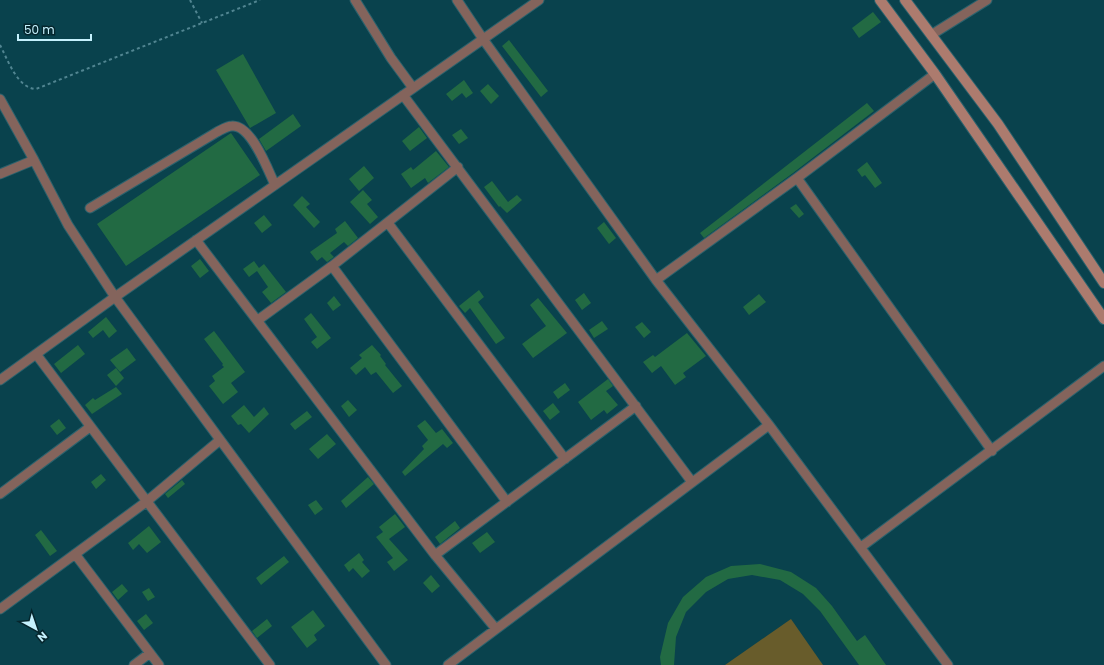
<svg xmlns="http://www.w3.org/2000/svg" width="1104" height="665" font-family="Poppins,sans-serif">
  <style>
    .green { fill: #685c2b }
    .building { fill: #226a43 }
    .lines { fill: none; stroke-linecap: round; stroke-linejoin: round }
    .street-casing { stroke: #2b626d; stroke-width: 11 }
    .secondary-casing { stroke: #2b626d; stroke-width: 12 }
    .path { stroke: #518591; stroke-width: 2; stroke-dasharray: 3 3; stroke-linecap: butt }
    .street { stroke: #84645c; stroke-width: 9 }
    .secondary { stroke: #ac7b6e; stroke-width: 10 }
  </style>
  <rect width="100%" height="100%" fill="#09424d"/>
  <path class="green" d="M791,619L823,665H725Z"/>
  <path class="building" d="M873,12L881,22L859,38L852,28Z
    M509,40L548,91L541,97L502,46Z
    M243,54L276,113L250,128L216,70Z
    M464,80L473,93L466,98L462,93L452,101L446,94Z
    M488,84L499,96L491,104L480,91Z
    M867,103L874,111L793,173L704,238L700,233Z
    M293,114L301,126L266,151L259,139Z
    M419,127L427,138L410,151L402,141Z
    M461,129L468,138L459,144L452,135Z
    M231,133L260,175L126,266L97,224Z
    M436,151L449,167L428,183L425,178L411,188L401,174L411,167L413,170Z
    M867,162L882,183L875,188L865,175L862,177L857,170Z
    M364,166L374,178L359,191L349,179Z
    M492,181L508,202L517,195L522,200L507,213L500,206L499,207L484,187Z
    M363,190L372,200L367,204L378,217L370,224L350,202Z
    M302,196L310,204L306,207L320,222L314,228L293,205Z
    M796,204L804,214L799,218L790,208Z
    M264,215L272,225L262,233L254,223Z
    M345,221L358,238L348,246L344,242L330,253L334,257L327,262L322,257L317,261L310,252L337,233L335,229Z
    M604,222L616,238L609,244L597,228Z
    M200,259L209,271L200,278L191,266Z
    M254,261L259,268L264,264L286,292L271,303L262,292L268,287L257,271L249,277L243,269Z
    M479,290L484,297L478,302L505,338L496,344L470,308L465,313L459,306Z
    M584,293L591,303L582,310L575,300Z
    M759,294L766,302L749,315L743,307Z
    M334,296L341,305L333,311L327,303Z
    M538,298L567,333L533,358L522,344L546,326L530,305Z
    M311,313L331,338L317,349L311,342L317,337L304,319Z
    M106,317L117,331L109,338L103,330L93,338L88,332Z
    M602,321L608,329L594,338L589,330Z
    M642,322L651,332L644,338L635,327Z
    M214,331L245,372L231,383L238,392L223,404L209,386L215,381L212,376L224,367L222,365L223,364L204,339Z
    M687,333L706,356L683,373L686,377L675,385L661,366L652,373L643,362L653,355L655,357Z
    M78,345L85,354L61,373L54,364Z
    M372,345L381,355L380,356L386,364L385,365L402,386L393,393L376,372L371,375L365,367L356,375L350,368L362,358L359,355Z
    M127,348L136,360L120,372L110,360Z
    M116,368L124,378L116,386L107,375Z
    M608,379L613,386L606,391L618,405L607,414L604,410L591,420L578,402Z
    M565,383L570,390L558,399L553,392Z
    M116,387L122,394L92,414L85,405L93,398L95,400Z
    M348,400L357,410L349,417L341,406Z
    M553,403L560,412L550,420L543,411Z
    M244,405L254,417L264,407L269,414L249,433L241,424L238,425L231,416Z
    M307,411L312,417L295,430L290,424Z
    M59,419L66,428L57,435L50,426Z
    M425,420L436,433L442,429L453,443L447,448L443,444L405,476L402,472L424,449L422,446L428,440L417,426Z
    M327,434L336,444L318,459L309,449Z
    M101,474L106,480L96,489L91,482Z
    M368,477L374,484L346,508L341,501Z
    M182,480L185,484L168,498L165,494Z
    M316,500L323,509L315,515L308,505Z
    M395,514L405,527L389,539L408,560L394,571L387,562L393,558L376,537L383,532L379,527Z
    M455,521L460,528L440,544L435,537Z
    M149,526L161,542L147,553L139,544L133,550L128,543Z
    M41,530L57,551L50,556L35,535Z
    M487,532L495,542L480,553L472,543Z
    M359,553L364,560L362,562L370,571L362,578L353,568L349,572L344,565Z
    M284,556L289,562L261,585L256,578Z
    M760,564L791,572L816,588L832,606L857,641L865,635L886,665H859L820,611L803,594L780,580L752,575L728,579L706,592L686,612L676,637L674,665H661L660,657L668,623L683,597L706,577L731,566Z
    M431,575L440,586L432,593L423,583Z
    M122,584L128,591L118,600L112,592Z
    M149,588L155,597L148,601L142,592Z
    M313,610L325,626L314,635L317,640L307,648L291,627Z
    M146,614L153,623L144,630L137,621Z
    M267,619L272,626L257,638L252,631Z"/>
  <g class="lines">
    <g class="street-casing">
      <path id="street" d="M355,0L391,58L413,88
        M457,0L483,39L656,280L769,425L948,665
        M931,35L987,0
        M403,95L692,482
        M0,99L34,160L68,225L115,297L386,665
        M0,174L34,160
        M797,178L992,451
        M90,208L217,132C221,130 227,126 232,126C251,124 268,170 275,185
        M388,223L565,459
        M196,240L435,555L496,629
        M332,266L507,502
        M656,280L797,178L935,74
        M258,320L332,266L458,167
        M36,354L270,665
        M0,380L115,297L539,0
        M0,494L90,427
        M861,547L1104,366
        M75,554L159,665
        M435,555L636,406
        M0,609L146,502L220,440
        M134,665L150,653
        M448,665L769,425"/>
    </g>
    <g class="secondary-casing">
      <path id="secondary" d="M880,0L935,74L1104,319
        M905,0L998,124L1104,283"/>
    </g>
    <path class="path" d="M190,0L202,23
      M0,45C8,60 17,88 36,89L260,0"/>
    <use href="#street" class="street"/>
    <use href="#secondary" class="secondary"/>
  </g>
  <g transform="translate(36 629) rotate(140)" stroke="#06262d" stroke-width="3" paint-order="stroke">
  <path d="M0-3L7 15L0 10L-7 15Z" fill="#c5f1fd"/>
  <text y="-6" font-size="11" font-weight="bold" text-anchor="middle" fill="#c5f1fd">N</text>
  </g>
  <path d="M18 34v6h73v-6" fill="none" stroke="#c5f1fd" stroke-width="2"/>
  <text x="24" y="34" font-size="12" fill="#c5f1fd" stroke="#06262d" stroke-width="3" paint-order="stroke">50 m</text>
</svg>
